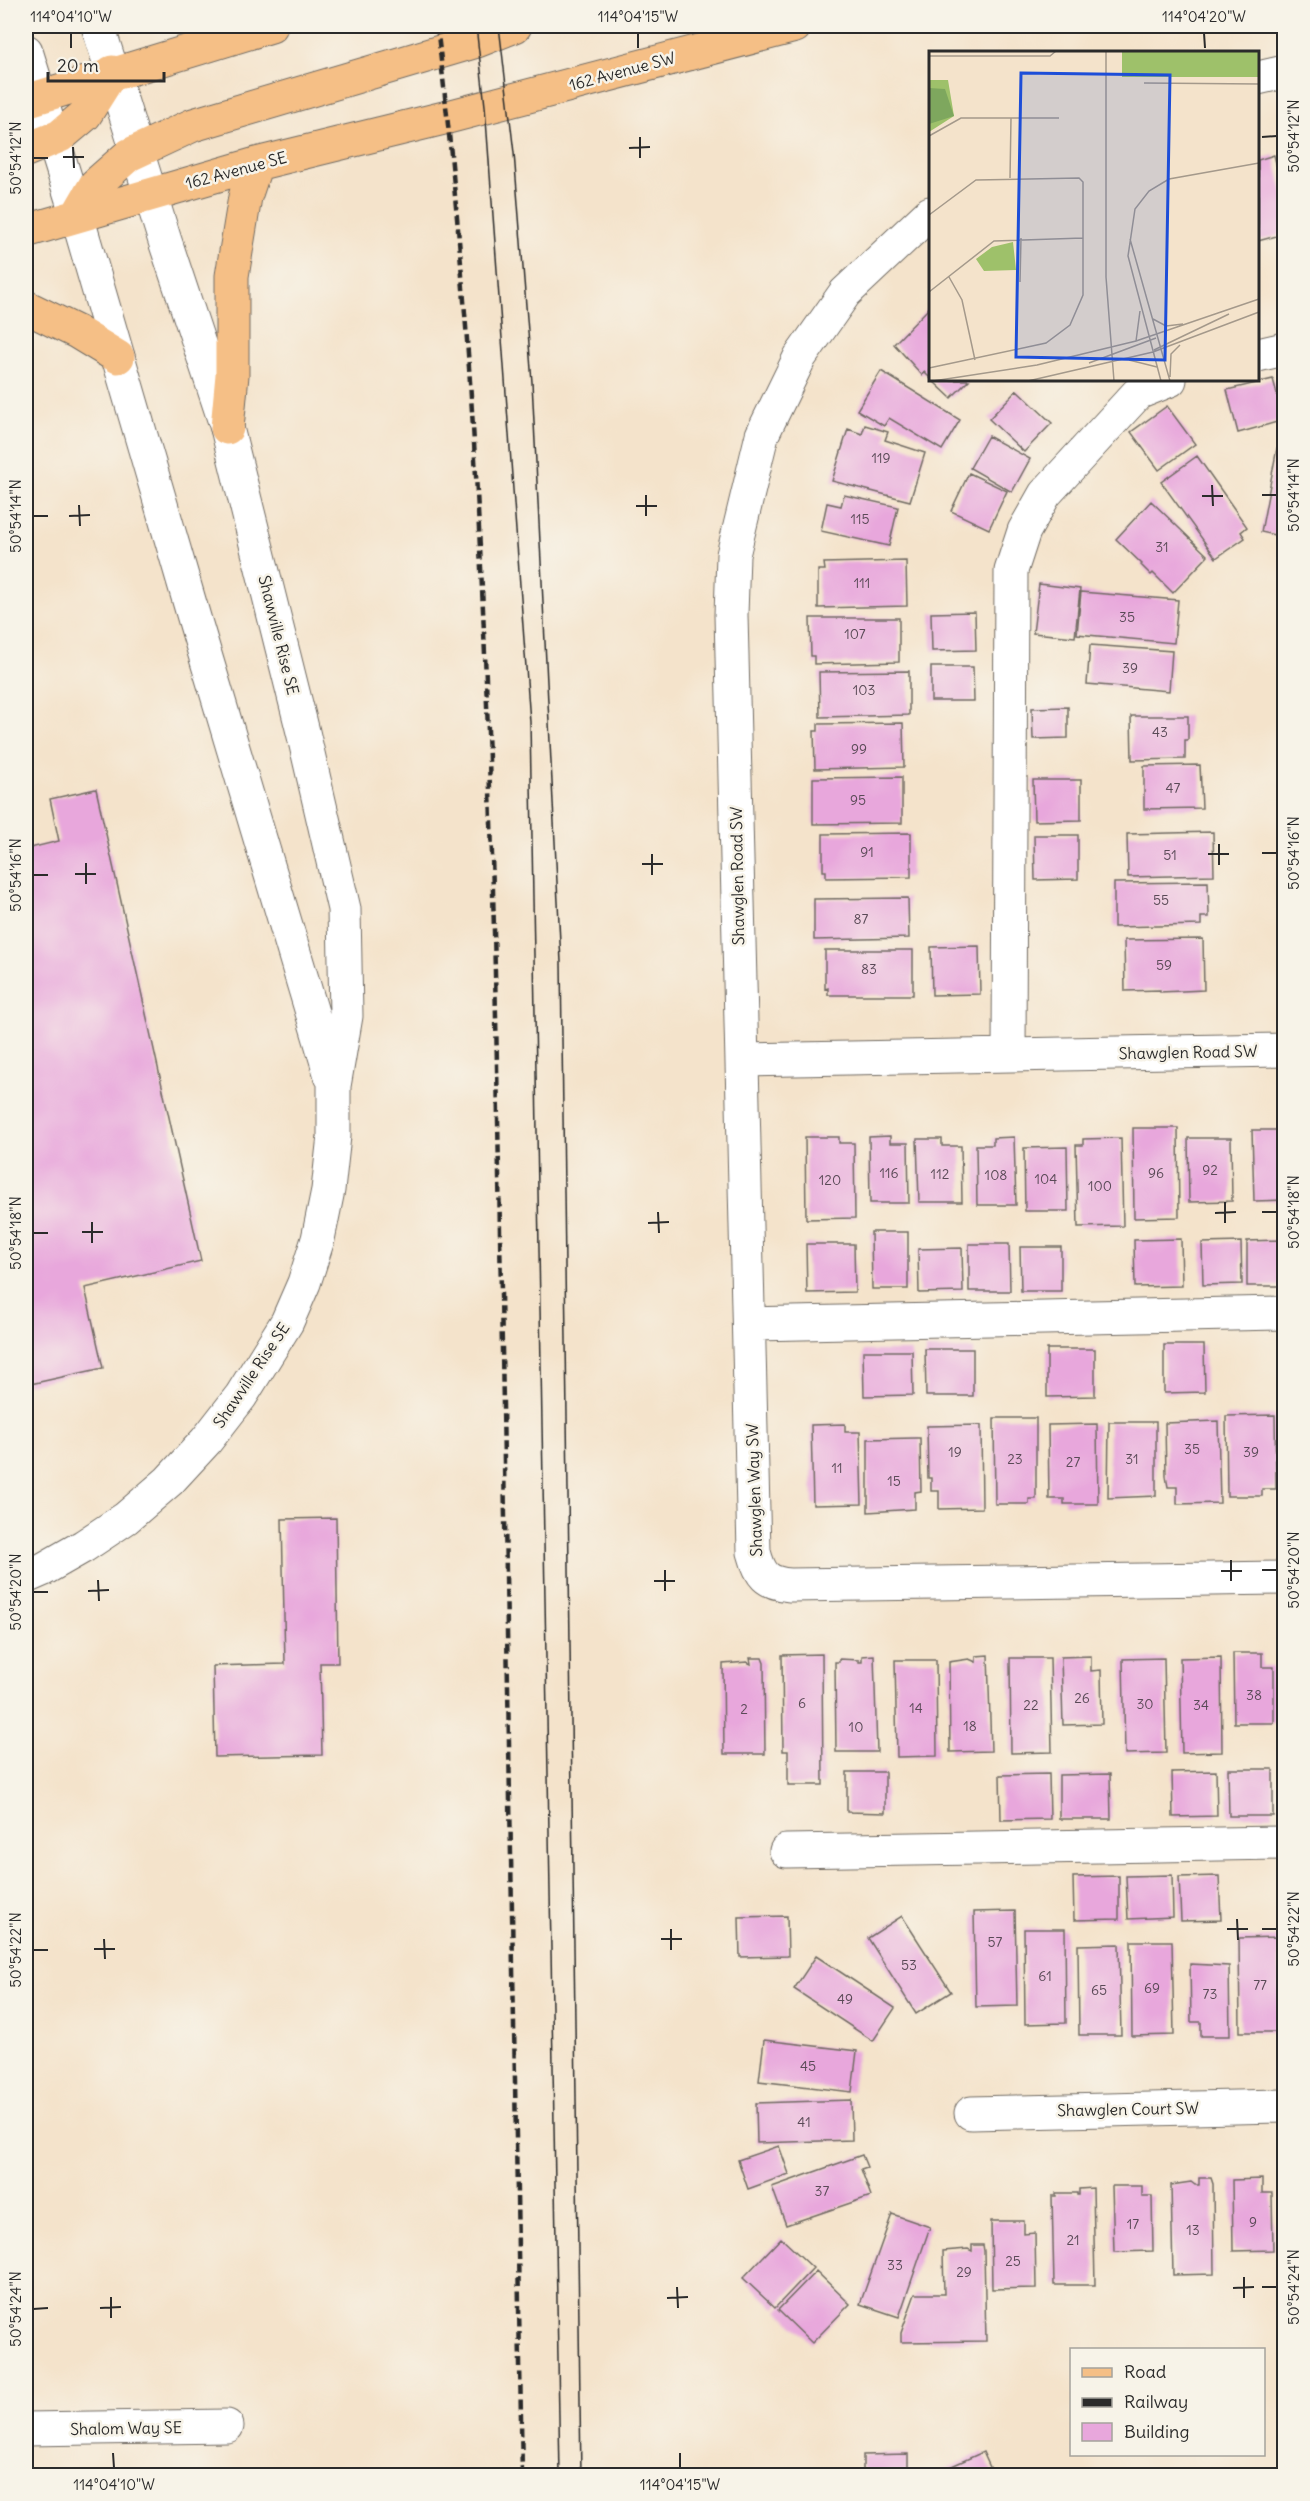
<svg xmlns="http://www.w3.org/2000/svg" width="1310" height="2501" font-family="Delius,sans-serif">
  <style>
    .building { fill: #e8a7dc }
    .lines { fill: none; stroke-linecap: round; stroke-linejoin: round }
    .minor-casing { stroke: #716b63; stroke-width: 35 }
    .major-casing { stroke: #716b63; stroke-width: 35 }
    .minor { stroke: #fff; stroke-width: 33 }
    .major { stroke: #f5bf86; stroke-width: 33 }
    .tram { stroke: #2b2b2b; stroke-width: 1.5 }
    .rail { stroke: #2b2b2b; stroke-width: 4.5; stroke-dasharray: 9 4.5; stroke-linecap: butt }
    .ticks { fill: none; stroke: #2b2b2b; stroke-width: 2 }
    .labels { text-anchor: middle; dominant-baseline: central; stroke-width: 5; stroke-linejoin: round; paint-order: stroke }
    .number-label { font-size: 14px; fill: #5a4a57 }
    .street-label { font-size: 16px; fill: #2b2b2b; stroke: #f7f3e8 }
    .inset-road { fill: none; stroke: #a4998b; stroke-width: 1.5 }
    .view { fill: #1d4ed8; fill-opacity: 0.15; stroke: #1d4ed8; stroke-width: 3 }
    .inset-edge { fill: none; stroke: #2b2b2b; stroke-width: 3 }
    .neatline { fill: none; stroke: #2b2b2b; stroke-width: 2 }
    .ticks-label { font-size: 15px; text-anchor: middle; fill: #2b2b2b }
  </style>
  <rect width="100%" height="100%" fill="#f7f3e8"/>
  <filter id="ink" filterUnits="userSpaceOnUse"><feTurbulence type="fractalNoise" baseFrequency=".0167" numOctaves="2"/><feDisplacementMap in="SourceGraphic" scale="12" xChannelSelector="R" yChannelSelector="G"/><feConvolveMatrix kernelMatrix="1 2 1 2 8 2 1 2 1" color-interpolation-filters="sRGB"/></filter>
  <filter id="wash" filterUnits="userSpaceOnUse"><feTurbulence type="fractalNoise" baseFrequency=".008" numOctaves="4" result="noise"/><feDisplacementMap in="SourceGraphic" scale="24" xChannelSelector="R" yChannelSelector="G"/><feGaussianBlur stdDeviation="1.35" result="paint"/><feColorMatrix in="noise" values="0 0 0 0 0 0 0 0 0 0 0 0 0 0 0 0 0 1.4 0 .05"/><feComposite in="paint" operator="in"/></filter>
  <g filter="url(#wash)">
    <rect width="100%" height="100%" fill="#f4e3cb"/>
    <g id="blocks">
      <path class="building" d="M1274,155L1284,195V234L1258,241V160Z
        M929,308L930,309V378L924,372L922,375L894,344Z
        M881,371L960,420L942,450L889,418L884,426L857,410Z
        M1273,379L1284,420L1238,433L1227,390Z
        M932,380H969L951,398Z
        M1017,390L1052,423L1024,452L989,419Z
        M1167,406L1195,444L1159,470L1131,432Z
        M865,425L888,432L885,440L925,453L910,501L832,481L848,429L862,434Z
        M988,436L1030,459L1012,492L970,468Z
        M1277,448L1284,449V537L1261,532Z
        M1197,456L1247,527L1241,532L1245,538L1216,558L1161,482Z
        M969,473L1007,491L989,529L951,511Z
        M844,495L898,507L889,546L821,531L827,503L841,506Z
        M1151,501L1208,556L1173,593L1153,573L1151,575L1141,565L1142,564L1116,539Z
        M906,561L907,606L818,608V570H825L824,563Z
        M1039,584L1080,589L1075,637L1033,633Z
        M1081,592L1178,600L1174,643L1077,634Z
        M975,612L976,650L932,651L931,613Z
        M810,618H899V662L814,664V656H811Z
        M1090,645L1172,651L1169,691L1087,684Z
        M931,667H973L974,701H931Z
        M909,671V715L820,717L819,672Z
        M1068,707V738L1033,739L1032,708Z
        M1131,716H1188V740H1185V759L1132,760Z
        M903,723L904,767L815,769L814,731H818V724Z
        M1200,765L1202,808L1144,809V766Z
        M902,777V823L813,824V778Z
        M1033,780H1081V820L1034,821Z
        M96,789L201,1261L85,1288L103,1368L26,1385V849L59,841L50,799Z
        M1213,832L1214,875L1128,877L1127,834Z
        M911,833V877L826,878V871H823V834Z
        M1034,835H1078V879L1035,880Z
        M1208,882L1209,917H1201V925L1114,927V883Z
        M908,898L909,938L814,940V899Z
        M1203,939L1204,990L1160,992V990L1125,991L1124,940Z
        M979,946L980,994L932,995L931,947Z
        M825,950H913V995H828V988L825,989Z
        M1133,1128H1178L1179,1217L1134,1218Z
        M1252,1130H1284V1200L1254,1201Z
        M890,1136V1143H908L909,1203H870L869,1137Z
        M805,1137H839V1143H854L855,1218L806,1219Z
        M1014,1137L1016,1205H977L976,1145H993V1138Z
        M1121,1138L1123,1226L1078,1227L1076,1145H1083V1139Z
        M1188,1138H1231L1232,1201L1189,1202Z
        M917,1139H942V1146H961L962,1202H919Z
        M1067,1147L1068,1211H1025L1024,1148Z
        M871,1232H908V1289H872Z
        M1181,1239L1182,1286L1135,1287L1134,1240Z
        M1283,1240L1284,1286H1247V1241Z
        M1241,1242L1242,1284L1203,1285L1202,1243Z
        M806,1244H854L855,1292L807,1293Z
        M969,1244H1009L1010,1291H969Z
        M1020,1247H1061V1291H1021Z
        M962,1248L963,1292L919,1293L918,1249Z
        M1164,1345H1204L1205,1392L1164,1393Z
        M925,1349H973V1396H926Z
        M1047,1349H1095V1396L1047,1397Z
        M863,1351H912L913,1395L864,1396Z
        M1275,1415L1276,1489H1262V1496H1227L1226,1416Z
        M994,1418H1036V1499H1029V1504H995Z
        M1218,1421L1220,1503L1177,1504V1487H1168L1166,1476L1165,1423Z
        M1109,1422H1156V1496L1108,1498Z
        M845,1424V1432H860L862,1504L813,1505L811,1425Z
        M1097,1424L1098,1504H1064V1499H1049L1048,1425Z
        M981,1425L982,1508L939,1509V1491H931V1478H928L927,1426Z
        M916,1438H920L921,1491L915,1492V1509L868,1512V1439Z
        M336,1518L338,1663H320L322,1755L215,1757L213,1666L285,1664L282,1519Z
        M1233,1653H1262V1667H1274V1723H1234Z
        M822,1654L823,1785H788V1751H783L782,1655Z
        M874,1655L877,1752H836L835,1662H839V1659L859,1660V1662H862V1656Z
        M988,1655L991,1751L950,1752L949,1662L969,1659L976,1662V1656Z
        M1091,1656V1671L1101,1670L1102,1724L1063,1725L1061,1657Z
        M1221,1657L1222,1752L1182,1753L1180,1658Z
        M750,1658H762L764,1663L765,1754H724L723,1664L747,1662L751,1664Z
        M1010,1658H1050L1052,1752L1011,1753Z
        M1164,1658L1166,1753L1125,1754L1123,1659Z
        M895,1660H936L937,1756L897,1757Z
        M1228,1769H1273V1816H1229Z
        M1216,1771L1217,1816L1173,1817L1172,1772Z
        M847,1772H885V1813L847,1812Z
        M1049,1774L1050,1819L1001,1820L1000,1775Z
        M1110,1774L1111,1819H1059V1775Z
        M1172,1875L1173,1917L1128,1919L1126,1876Z
        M1119,1876V1919L1074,1920L1073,1877Z
        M1219,1876L1221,1920L1181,1921L1179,1877Z
        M1015,1911L1017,2006L976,2007L974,1912Z
        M787,1916L788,1956L740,1957L739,1917Z
        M902,1916L951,1992L916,2014L868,1938Z
        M1024,1929H1065L1066,2023L1025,2024Z
        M1279,1937L1280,2032H1240L1239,1938Z
        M1131,1941H1172L1174,2035L1132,2036Z
        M1119,1944L1121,2035H1079L1078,1945Z
        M816,1956L895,2008L873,2041L794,1989Z
        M1190,1964L1229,1966L1230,2036H1201V2022H1191Z
        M764,2040L857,2051L852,2092L759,2081Z
        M851,2100L852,2140L757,2143L756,2103Z
        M779,2146L789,2174L748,2189L738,2160Z
        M862,2155L867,2167L861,2169L871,2196L786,2225L772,2187Z
        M1199,2178H1211L1213,2184L1214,2274L1173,2275L1171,2185L1191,2182L1195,2185H1199Z
        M1262,2179V2193H1272L1273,2250L1233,2251L1232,2180Z
        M1112,2186H1142V2196H1152L1153,2251L1114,2252Z
        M1093,2188L1095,2285H1054L1052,2196H1056V2193H1077V2195H1079V2189Z
        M892,2214L930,2227L899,2317L860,2304Z
        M991,2221H1024V2234L1035,2233L1036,2288L992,2289Z
        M781,2238L813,2268L775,2308L743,2278Z
        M972,2245H983L984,2251L986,2341L901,2342V2333L915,2294H944L943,2251L968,2249L972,2251Z
        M816,2271L850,2304L812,2343L778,2310Z
        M983,2452L994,2476H945L943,2470Z
        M908,2454V2476H863V2455Z
        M1267,2470H1284V2476H1267Z
        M1164,2472H1215L1216,2476H1164Z"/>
    </g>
  </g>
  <g filter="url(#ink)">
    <use href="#blocks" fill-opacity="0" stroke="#716b63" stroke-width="1.5"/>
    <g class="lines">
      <g class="minor-casing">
        <path id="minor" d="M26,51L77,216L195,621L331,1076
          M1258,78L1284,72
          M930,213L845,293L800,357L762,435L733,555L731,615L754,1552C760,1575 766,1583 790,1585L1284,1578
          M1258,355L1284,349
          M1009,1054L1011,571L1024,531L1045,494L1138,393L1170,380
          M742,1060L1284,1050
          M749,1324L1284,1313
          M26,1577L42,1570L84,1546L126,1518L169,1481L206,1441L241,1396L287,1322L304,1283L318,1239L328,1190L334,1136V1086L346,1016L344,909L303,732L227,428L165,241L98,26
          M786,1851L1284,1843
          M971,2113L1284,2106
          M26,2429L227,2426"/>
      </g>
      <g class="major-casing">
        <path id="major" d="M26,101L271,26
          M26,150L60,136L85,115L112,72
          M77,216L95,185L129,155L193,125L477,41L515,26
          M26,231L256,164L448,117L795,26
          M26,307L77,332L118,357
          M227,428L232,375V276L245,197L256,164"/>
      </g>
      <use href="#minor" class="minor"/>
      <use href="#major" class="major"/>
      <path class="tram" d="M476,26L485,106L530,722L560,2476
        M499,26L514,153L532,382L561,962L581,2476"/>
      <path class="rail" d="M437,26C487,445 494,870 501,1293C508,1687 515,2081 522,2476"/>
    </g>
  </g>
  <path class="ticks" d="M71,33V48M638,33V48M1204,33L1205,48M640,137V158M1262,137L1277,136M73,147L74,168M629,148L650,147M63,157H84M33,158H48M1212,485L1213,506M646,495V516M1262,495H1277M1202,496H1223M79,505L80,526M636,506H657M33,516H48M69,516L90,515M1219,844V865M1262,853H1277M652,854V875M1208,854H1229M86,863V884M642,864H663M75,874H96M33,875H48M1225,1202V1223M658,1212L659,1233M1262,1212H1277M1215,1213L1236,1212M92,1222V1243M648,1223L669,1222M82,1232H103M33,1233H48M1231,1560V1581M665,1570V1591M1262,1570H1277M1221,1571H1242M98,1580L99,1601M654,1581H675M88,1591L109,1590M33,1592H48M1237,1919L1238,1940M671,1929V1950M1227,1929H1248M1262,1929H1277M104,1939L105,1959M661,1939H682M94,1949H115M33,1950H48M1244,2277V2298M677,2287L678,2308M1262,2287H1277M1233,2288L1254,2287M111,2297V2318M667,2298L688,2297M100,2308L121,2307M33,2309L48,2308M113,2453L114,2468M680,2453V2468"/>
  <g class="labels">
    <g class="number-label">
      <text x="881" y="458">119</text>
      <text x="860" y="519">115</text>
      <text x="1162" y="547">31</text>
      <text x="862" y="583">111</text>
      <text x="1127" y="617">35</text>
      <text x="855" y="634">107</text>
      <text x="1130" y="668">39</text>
      <text x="864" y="690">103</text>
      <text x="1160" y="732">43</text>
      <text x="859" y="749">99</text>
      <text x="1173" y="788">47</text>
      <text x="858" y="800">95</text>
      <text x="867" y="852">91</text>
      <text x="1170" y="855">51</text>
      <text x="1161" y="900">55</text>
      <text x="861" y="919">87</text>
      <text x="1164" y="965">59</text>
      <text x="869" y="969">83</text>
      <text x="1210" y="1170">92</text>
      <text x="889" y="1173">116</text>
      <text x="1156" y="1173">96</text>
      <text x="940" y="1174">112</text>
      <text x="996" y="1175">108</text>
      <text x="1046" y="1179">104</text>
      <text x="830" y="1180">120</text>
      <text x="1100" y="1186">100</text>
      <text x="1192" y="1449">35</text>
      <text x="955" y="1452">19</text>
      <text x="1251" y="1452">39</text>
      <text x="1015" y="1459">23</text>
      <text x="1132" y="1459">31</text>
      <text x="1073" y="1462">27</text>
      <text x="837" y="1468">11</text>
      <text x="894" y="1481">15</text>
      <text x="1254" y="1695">38</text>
      <text x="1082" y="1698">26</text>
      <text x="802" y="1703">6</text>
      <text x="1145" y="1704">30</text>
      <text x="1031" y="1705">22</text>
      <text x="1201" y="1705">34</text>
      <text x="916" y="1708">14</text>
      <text x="744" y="1709">2</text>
      <text x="970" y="1726">18</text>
      <text x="856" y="1727">10</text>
      <text x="995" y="1942">57</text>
      <text x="909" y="1965">53</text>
      <text x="1045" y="1976">61</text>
      <text x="1260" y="1985">77</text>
      <text x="1152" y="1988">69</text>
      <text x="1099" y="1990">65</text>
      <text x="1210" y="1994">73</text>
      <text x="845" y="1999">49</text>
      <text x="808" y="2066">45</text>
      <text x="804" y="2122">41</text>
      <text x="822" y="2191">37</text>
      <text x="1253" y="2222">9</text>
      <text x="1133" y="2224">17</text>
      <text x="1193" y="2230">13</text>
      <text x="1073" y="2240">21</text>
      <text x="1013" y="2261">25</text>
      <text x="895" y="2265">33</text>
      <text x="964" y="2272">29</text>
    </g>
    <g class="street-label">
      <text transform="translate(622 71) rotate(-15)">162 Avenue SW</text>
      <text transform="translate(236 170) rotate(-15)">162 Avenue SE</text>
      <text transform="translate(279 635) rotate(76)">Shawville Rise SE</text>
      <text transform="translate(737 876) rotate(-91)">Shawglen Road SW</text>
      <text transform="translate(1188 1052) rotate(-1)">Shawglen Road SW</text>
      <text transform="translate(251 1375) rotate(-56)">Shawville Rise SE</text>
      <text transform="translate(754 1490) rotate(-92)">Shawglen Way SW</text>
      <text transform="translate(1128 2109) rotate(-1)">Shawglen Court SW</text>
      <text transform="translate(126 2428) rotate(-1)">Shalom Way SE</text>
    </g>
  </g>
  <g transform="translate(929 51)">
    <rect width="330" height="330" fill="#f4e3cb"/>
    <path d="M193,0H330V26H193ZM0,29H19L25,65L0,81ZM84,191L87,219L55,220L47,208L63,196Z" fill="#9ec16a"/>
    <path d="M0,37L16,38L25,65L0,73Z" fill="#7ea75e"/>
    <path class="inset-road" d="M177,0V226L185,330M0,5H121L127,0M215,32L330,33M82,67H130M0,85L32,67H82L81,127M0,164L47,129L150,127L154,131V244L141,274L117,292L0,317M201,188L241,330M20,226L33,249L46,309M91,231L92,187M0,241L65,190L154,187M224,268L237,275L254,273M207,290L211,260M225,299L300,263M200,309L228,316M160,312L227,287M241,326L242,303L251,294M4,330L108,314L207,290L330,248M99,330L224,301L330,261M232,330L199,205L206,158L220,140L240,128L330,112"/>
    <path class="view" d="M92,22L241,24L236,309L87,306Z"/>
    <rect width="330" height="330" class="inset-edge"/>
  </g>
  <rect width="1310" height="2501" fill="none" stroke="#f7f3e8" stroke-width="66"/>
  <rect x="1070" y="2348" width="195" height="108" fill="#f7f3e8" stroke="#a5a39c" stroke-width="1.5"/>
  <rect x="1082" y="2368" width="30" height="9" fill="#f5bf86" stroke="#a5a39c" stroke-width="1.5"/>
  <text x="1124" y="2378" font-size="18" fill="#2b2b2b">Road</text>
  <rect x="1082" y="2398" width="30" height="9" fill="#2b2b2b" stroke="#a5a39c" stroke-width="1.5"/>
  <text x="1124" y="2408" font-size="18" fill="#2b2b2b">Railway</text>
  <rect x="1082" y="2423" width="30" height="18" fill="#e8a7dc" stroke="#a5a39c" stroke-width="1.5"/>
  <text x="1124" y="2438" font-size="18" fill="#2b2b2b">Building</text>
  <path d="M48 72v9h116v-9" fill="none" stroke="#2b2b2b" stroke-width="3"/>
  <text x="57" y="72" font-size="18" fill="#2b2b2b" stroke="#f7f3e8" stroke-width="4.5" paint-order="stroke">20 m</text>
  <rect x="33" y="33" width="1244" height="2435" class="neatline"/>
  <g class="ticks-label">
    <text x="71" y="22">114°04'10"W</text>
    <text x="638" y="22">114°04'15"W</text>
    <text x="1204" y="22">114°04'20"W</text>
    <text transform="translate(1294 136) rotate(-90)" y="5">50°54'12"N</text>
    <text transform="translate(16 158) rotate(-90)" y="5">50°54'12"N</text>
    <text transform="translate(1294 495) rotate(-90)" y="5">50°54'14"N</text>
    <text transform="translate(16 516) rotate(-90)" y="5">50°54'14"N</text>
    <text transform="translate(1294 853) rotate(-90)" y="5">50°54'16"N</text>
    <text transform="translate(16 875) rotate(-90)" y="5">50°54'16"N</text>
    <text transform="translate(1294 1212) rotate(-90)" y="5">50°54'18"N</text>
    <text transform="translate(16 1233) rotate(-90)" y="5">50°54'18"N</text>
    <text transform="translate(1294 1570) rotate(-90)" y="5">50°54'20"N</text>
    <text transform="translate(16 1592) rotate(-90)" y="5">50°54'20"N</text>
    <text transform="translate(1294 1929) rotate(-90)" y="5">50°54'22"N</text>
    <text transform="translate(16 1950) rotate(-90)" y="5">50°54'22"N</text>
    <text transform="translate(1294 2287) rotate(-90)" y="5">50°54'24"N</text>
    <text transform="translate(16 2309) rotate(-90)" y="5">50°54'24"N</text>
    <text x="114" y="2490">114°04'10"W</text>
    <text x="680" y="2490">114°04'15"W</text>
  </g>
</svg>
